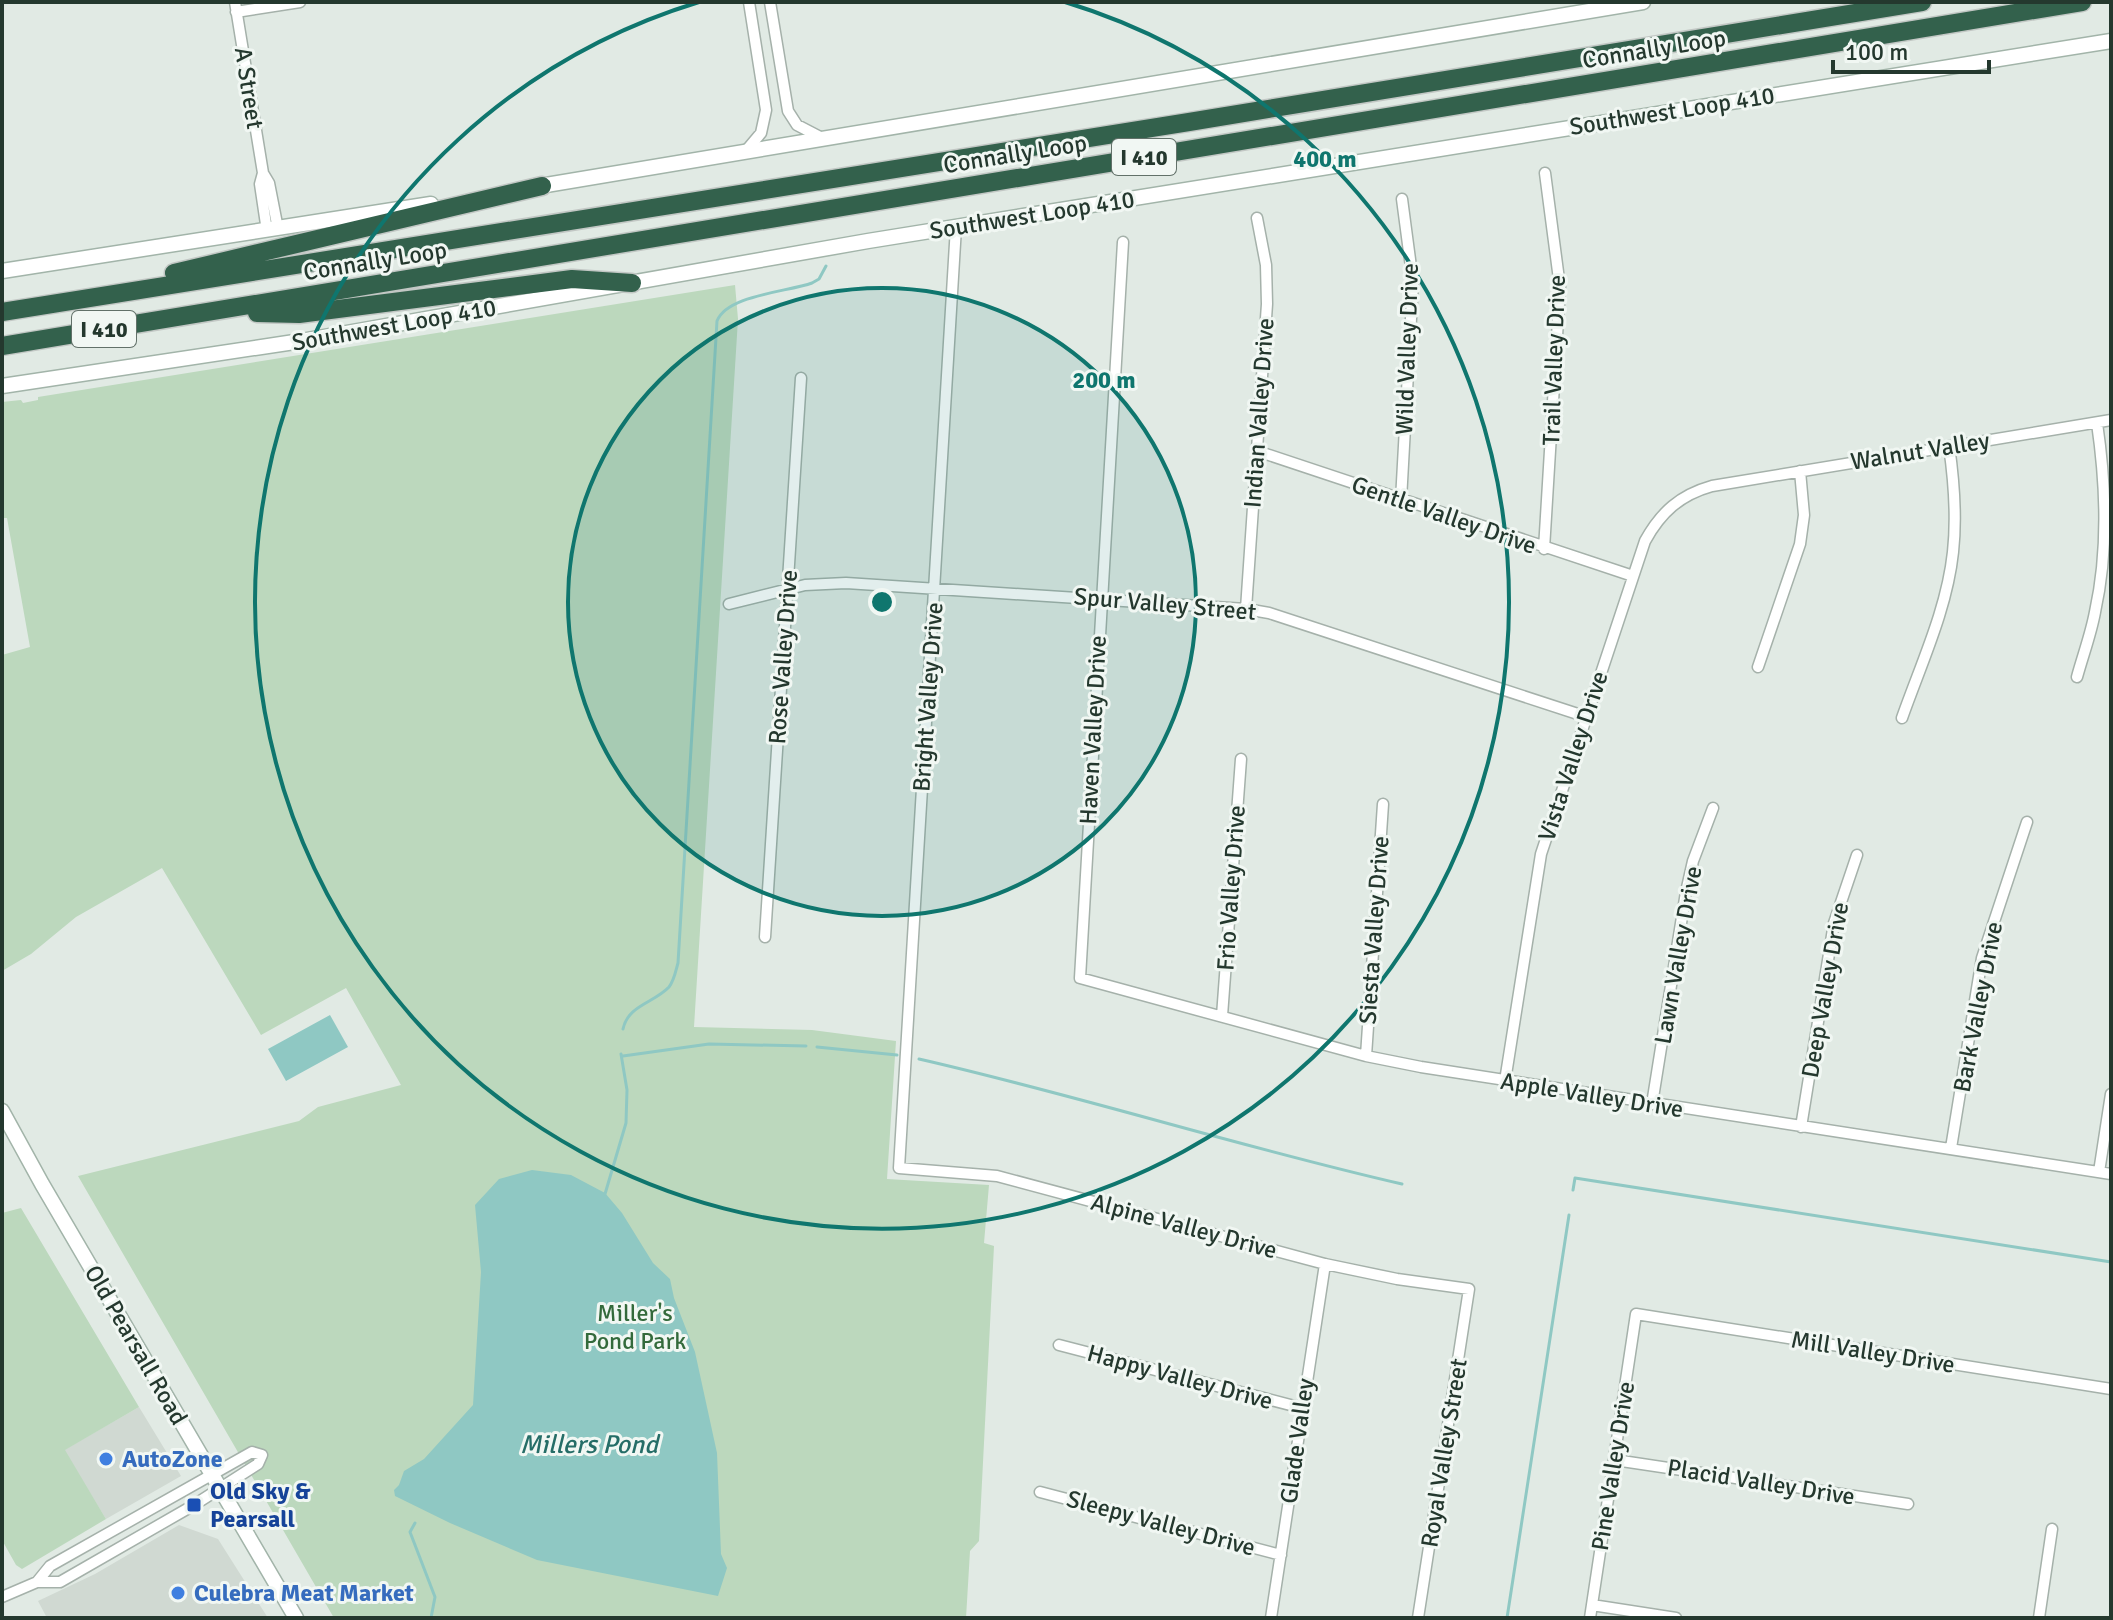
<svg xmlns="http://www.w3.org/2000/svg" width="2113" height="1620" font-family="Signika,sans-serif">
  <style>
    .built { fill: #d0d9d2 }
    .green { fill: #bcd8bd }
    .water { fill: #8fc8c3 }
    .lines { fill: none; stroke-linecap: round; stroke-linejoin: round }
    .stream { stroke: #8fc8c3; stroke-width: 3 }
    .minor-casing { stroke: #a5b1aa; stroke-width: 13 }
    .secondary-casing { stroke: #a2b4a9; stroke-width: 17 }
    .motorway-casing { stroke: #c2c7c4; stroke-width: 21 }
    .minor { stroke: #fff; stroke-width: 10 }
    .secondary { stroke: #fff; stroke-width: 14 }
    .motorway { stroke: #33614c; stroke-width: 18 }
    .ring { fill: none; stroke: #0f766e; stroke-width: 4 }
    .shop-dot { fill: #3f7fe0; stroke: #f1f7f3; stroke-width: 3 }
    .transit-dot { fill: #1a4fb4; stroke: #f1f7f3; stroke-width: 3 }
    .labels { text-anchor: middle; dominant-baseline: central; stroke-width: 6; stroke-linejoin: round; paint-order: stroke }
    .shield { fill: #f1f7f3; stroke: #627169; stroke-width: 2 }
    .shield-label { font-size: 22px; font-weight: bold; fill: #24382e }
    .street-label { font-size: 24px; fill: #24382e; stroke: #f1f7f3 }
    .park-label { font-size: 24px; fill: #336a3b; stroke: #f1f7f3 }
    .shop-label { font-size: 24px; font-weight: bold; fill: #366cbe; stroke: #f1f7f3; text-anchor: start }
    .transit-label { font-size: 24px; font-weight: bold; fill: #164399; stroke: #f1f7f3; text-anchor: start }
    .water-label { font-size: 26px; font-style: italic; fill: #256d67; stroke: #f1f7f3 }
    .centre { fill: #0f766e; stroke: #f1f7f3; stroke-width: 4 }
    .ring-label { font-size: 24px; text-anchor: middle; font-weight: bold; fill: #0f766e; stroke: #f1f7f3; stroke-width: 6; stroke-linejoin: round; paint-order: stroke }
  </style>
  <rect width="100%" height="100%" fill="#e1eae4"/>
  <path class="built" d="M139,1407L181,1476L106,1519L64,1450Z
    M179,1525L218,1539L268,1618H47L38,1601L95,1574Z"/>
  <path class="green" d="M735,285L738,319L694,1027L812,1030L896,1041L887,1179L989,1185L984,1243L994,1246L979,1541L970,1551L966,1618H334L78,1176L299,1121L318,1107L401,1085L346,988L261,1035L162,868L76,917L31,954L2,971V655L30,647L7,518H2V402L21,400L23,403L38,400V397Z
    M21,1208L139,1407L65,1450L106,1519L22,1569L16,1565L2,1540V1213Z"/>
  <path class="water" d="M330,1015L348,1047L286,1081L268,1049Z
    M532,1170L571,1175L605,1193L622,1213L653,1263L670,1279L674,1298L695,1352L717,1453L721,1554L727,1568L718,1596L537,1560L450,1523L395,1496L394,1490L399,1485L404,1471L424,1459L473,1405L481,1272L475,1205L499,1179Z"/>
  <g class="lines">
    <path class="stream" d="M623,1029C628,1005 654,1003 669,987C674,981 676,970 678,963L717,321C727,295 787,292 812,283L819,279L826,266
      M817,1047L897,1055
      M623,1056L709,1044L806,1046
      M919,1059C1081,1096 1240,1147 1402,1184
      M1573,1190L1575,1178L2111,1262
      M605,1194L626,1123L627,1090L621,1054
      M415,1523L410,1532L435,1597L431,1618
      M1507,1618L1569,1215"/>
    <g class="minor-casing">
      <path id="minor" d="M235,2L263,173L269,183L278,229
        M770,2L788,111L797,125L822,138
        M236,12L300,2
        M745,152L761,133L766,110L749,2
        M263,173L260,184L267,231
        M956,227L899,1168L997,1176L1325,1264L1397,1279L1469,1289L1418,1618
        M1123,242L1080,978L1366,1056L1421,1067L2111,1174
        M1257,451L1633,576
        M1401,500L1413,282L1402,199
        M1544,549L1560,287L1545,173
        M729,604L805,585L846,583L1246,609L1269,613L1587,717
        M1246,609L1267,304L1266,265L1257,218
        M1758,667L1800,544L1804,515L1800,471
        M2077,677C2083,655 2091,634 2095,612C2109,549 2106,485 2097,423
        M1902,718C1921,664 1947,609 1953,552C1957,516 1954,481 1949,446
        M765,937L801,378
        M1222,1016L1241,759
        M1366,1056L1383,804
        M1505,1081L1541,854L1645,541C1661,512 1680,495 1712,486L2111,420
        M1652,1104L1686,892L1693,861L1713,808
        M1801,1127L1834,923L1857,855
        M1951,1148L1982,958L2027,822
        M2099,1172L2111,1094
        M1059,1345L1302,1408
        M1615,1460L1908,1504
        M1040,1492L1281,1555
        M2,1597L37,1582H60L194,1505L258,1464L262,1455L252,1452L50,1566L37,1582
        M1592,1605L1676,1618
        M1271,1618L1325,1264
        M1590,1618L1636,1314L2111,1389
        M2039,1618L2052,1529"/>
    </g>
    <g class="secondary-casing">
      <path id="secondary" d="M534,187L1643,2
        M2,271L431,204
        M2,386L301,341L868,241L2111,41
        M2,1111L42,1184L296,1618"/>
    </g>
    <g class="motorway-casing">
      <path id="motorway" d="M174,273L542,186
        M2,312L1189,122L1922,2
        M257,313L299,314L572,279L632,283
        M2,346L2082,2"/>
    </g>
    <use href="#minor" class="minor"/>
    <use href="#secondary" class="secondary"/>
    <use href="#motorway" class="motorway"/>
  </g>
  <circle cx="882" cy="602" r="314" fill="#0f766e" fill-opacity=".12"/>
  <g class="ring">
    <circle cx="882" cy="602" r="314"/>
    <path d="M1065 2A627 627 0 1 1 699 2"/>
  </g>
  <g class="shop-dot">
    <circle cx="106" cy="1459" r="8"/>
    <circle cx="178" cy="1593" r="8"/>
  </g>
  <rect class="transit-dot" x="186" y="1497" width="16" height="16" rx="4"/>
  <g class="labels">
    <g class="shield">
      <rect x="1112" y="139" width="64" height="36" rx="6"/>
      <rect x="72" y="311" width="64" height="36" rx="6"/>
    </g>
    <g class="shield-label">
      <text x="1144" y="157">I 410</text>
      <text x="104" y="329">I 410</text>
    </g>
    <g class="street-label">
      <text transform="translate(1654 49) rotate(-9)">Connally Loop</text>
      <text transform="translate(249 88) rotate(81)">A Street</text>
      <text transform="translate(1672 111) rotate(-9)">Southwest Loop 410</text>
      <text transform="translate(1015 154) rotate(-9)">Connally Loop</text>
      <text transform="translate(1032 215) rotate(-9)">Southwest Loop 410</text>
      <text transform="translate(375 261) rotate(-9)">Connally Loop</text>
      <text transform="translate(394 325) rotate(-10)">Southwest Loop 410</text>
      <text transform="translate(1407 349) rotate(-88)">Wild Valley Drive</text>
      <text transform="translate(1554 360) rotate(-88)">Trail Valley Drive</text>
      <text transform="translate(1259 413) rotate(-86)">Indian Valley Drive</text>
      <text transform="translate(1920 451) rotate(-9)">Walnut Valley</text>
      <text transform="translate(1444 515) rotate(19)">Gentle Valley Drive</text>
      <text transform="translate(1165 604) rotate(5)">Spur Valley Street</text>
      <text transform="translate(783 657) rotate(-86)">Rose Valley Drive</text>
      <text transform="translate(928 697) rotate(-86)">Bright Valley Drive</text>
      <text transform="translate(1093 730) rotate(-87)">Haven Valley Drive</text>
      <text transform="translate(1573 756) rotate(-72)">Vista Valley Drive</text>
      <text transform="translate(1231 888) rotate(-86)">Frio Valley Drive</text>
      <text transform="translate(1374 930) rotate(-86)">Siesta Valley Drive</text>
      <text transform="translate(1678 955) rotate(-80)">Lawn Valley Drive</text>
      <text transform="translate(1825 990) rotate(-80)">Deep Valley Drive</text>
      <text transform="translate(1978 1007) rotate(-79)">Bark Valley Drive</text>
      <text transform="translate(1592 1095) rotate(9)">Apple Valley Drive</text>
      <text transform="translate(1184 1226) rotate(15)">Alpine Valley Drive</text>
      <text transform="translate(136 1345) rotate(60)">Old Pearsall Road</text>
      <text transform="translate(1873 1352) rotate(9)">Mill Valley Drive</text>
      <text transform="translate(1180 1377) rotate(15)">Happy Valley Drive</text>
      <text transform="translate(1297 1441) rotate(-82)">Glade Valley</text>
      <text transform="translate(1444 1453) rotate(-81)">Royal Valley Street</text>
      <text transform="translate(1613 1466) rotate(-81)">Pine Valley Drive</text>
      <text transform="translate(1761 1482) rotate(9)">Placid Valley Drive</text>
      <text transform="translate(1161 1523) rotate(15)">Sleepy Valley Drive</text>
    </g>
    <g class="park-label">
      <text x="635" y="1313">Miller's<tspan x="635" dy="28">Pond Park</tspan></text>
    </g>
    <g class="shop-label">
      <text x="122" y="1459">AutoZone</text>
      <text x="194" y="1593">Culebra Meat Market</text>
    </g>
    <g class="transit-label">
      <text x="210" y="1491">Old Sky &amp;<tspan x="210" dy="28">Pearsall</tspan></text>
    </g>
    <g class="water-label">
      <text x="589" y="1445">Millers Pond</text>
    </g>
  </g>
  <circle cx="882" cy="602" r="12" class="centre"/>
  <g class="ring-label">
    <text x="1325" y="167">400 m</text>
    <text x="1104" y="388">200 m</text>
  </g>
  <rect width="2113" height="1620" fill="none" stroke="#24382e" stroke-width="8"/>
  <path d="M1833 60v12h156v-12" fill="none" stroke="#24382e" stroke-width="4"/>
  <text x="1845" y="60" font-size="24" fill="#24382e" stroke="#f1f7f3" stroke-width="6" paint-order="stroke">100 m</text>
</svg>
